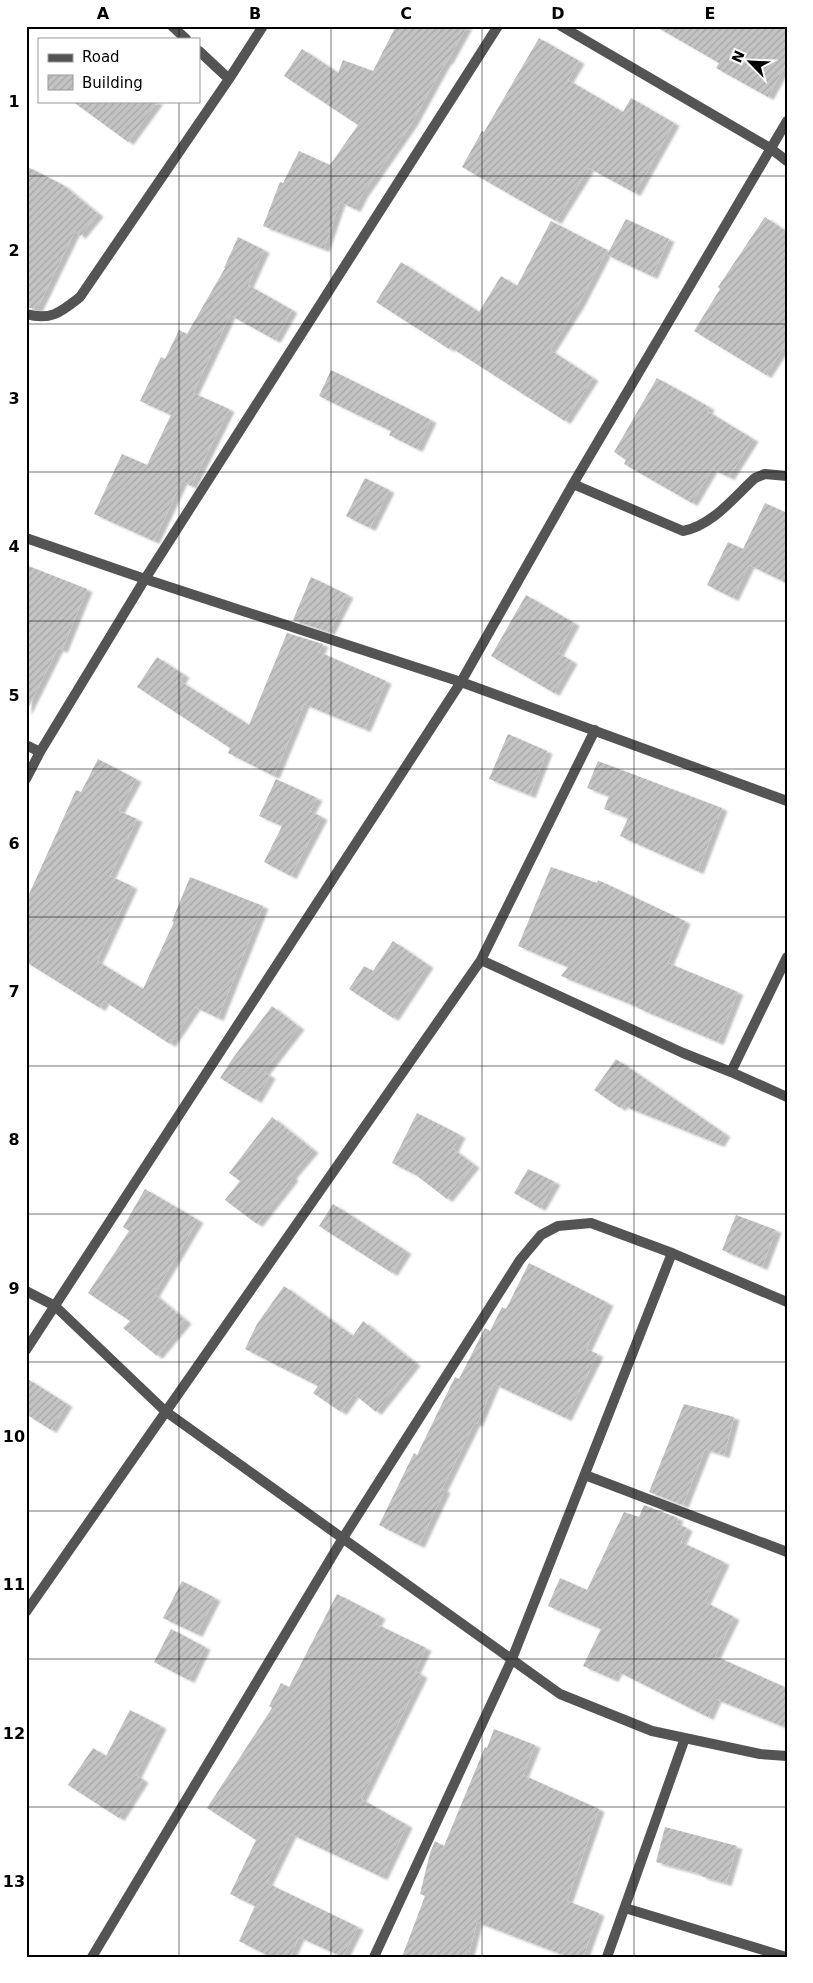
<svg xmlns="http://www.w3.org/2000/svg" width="813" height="1983" font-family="'DejaVu Sans',sans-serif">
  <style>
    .building { fill: url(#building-hatch); filter: url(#shadow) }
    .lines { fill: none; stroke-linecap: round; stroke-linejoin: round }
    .street { stroke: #545454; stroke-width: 10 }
    .grid { fill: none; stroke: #000; stroke-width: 1; stroke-opacity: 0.55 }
    .neatline { fill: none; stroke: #000; stroke-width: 2 }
    .grid-label { font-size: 16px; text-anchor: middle; font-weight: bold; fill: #000 }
  </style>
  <defs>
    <pattern id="building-hatch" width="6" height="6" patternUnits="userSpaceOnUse" patternTransform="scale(1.25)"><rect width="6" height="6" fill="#c4c4c4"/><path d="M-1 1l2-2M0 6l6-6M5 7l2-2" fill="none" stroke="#a7a7a7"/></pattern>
    <filter id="shadow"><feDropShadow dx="5.5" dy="3" stdDeviation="1" flood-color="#0004"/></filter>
  </defs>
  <rect width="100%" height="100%" fill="#fff"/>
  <path class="building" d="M396,26H467L447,62L446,61L412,123L362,195L355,209L340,202L324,249L263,226L280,182L283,183L299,151L330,165L358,125L284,76L302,49L338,73L343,60L373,71Z
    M655,26H787V62L768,97L716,68L719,63Z
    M539,38L579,61L568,80L623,112L631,98L674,123L635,193L589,168L556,221L462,167L482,131L484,132Z
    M72,101H158L128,142Z
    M26,166L63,185L98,214L80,236L75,231L37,309L26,307Z
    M765,217L787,232V342L766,375L694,331L720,289L718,287Z
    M626,219L669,239L652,276L607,255Z
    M551,221L607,250L579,304L550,350L593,378L565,421L450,347L449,349L376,302L401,262L479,312L501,276L517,286Z
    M238,237L264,250L248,285L292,310L275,340L230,315L193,393L229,409L191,486L182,481L154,541L94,514L122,454L147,465L171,415L140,401L161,357L165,359L179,330L187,334L225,268H224Z
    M331,370L431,420L417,449L389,435L391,431L319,396Z
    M657,378L709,407L707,411L753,439L729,477L712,469L692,503L624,464L626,460L614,452Z
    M365,478L389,490L370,528L346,516Z
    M765,503L787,513V583L749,565L733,598L707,585L728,542L743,549Z
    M26,565L87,589L62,650L58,648L26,712Z
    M311,577L348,595L329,632L293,620Z
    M526,595L574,623L558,653L572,661L554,693L491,656Z
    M287,633L323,644L319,652L386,681L365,729L304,704L274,776L228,753L230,748L137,687L157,657L184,675L180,681L249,725Z
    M508,734L547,751L530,795L489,779Z
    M98,759L136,779L119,811L137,819L110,876L132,886L97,961L143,989L174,922L172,921L190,877L263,906L218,1018L195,1007L170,1044L104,1001L100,1008L26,962V901L76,790L81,792Z
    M598,761L722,808L698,871L620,836L628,818L604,809L609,796L587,788Z
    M276,779L317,798L310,811L322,817L291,876L264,862L282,826L259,816Z
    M551,867L597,883L598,880L685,921L668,963L738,992L718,1042L638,1008V1007L561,976L568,967L518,946Z
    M393,941L428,965L393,1018L349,989L364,966L373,971Z
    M272,1006L299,1027L264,1072L270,1076L256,1100L220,1078L233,1058Z
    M616,1059L725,1134L719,1144L622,1105L620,1108L594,1090Z
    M417,1113L460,1135L453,1149L474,1165L447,1199L416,1175L392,1163Z
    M272,1117L313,1150L291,1176L293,1178L257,1224L225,1200L240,1181L229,1173Z
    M528,1169L555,1182L540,1208L514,1193Z
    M145,1189L198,1220L154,1294L186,1321L157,1356L123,1328L130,1321L88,1293L129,1231L123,1227Z
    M333,1204L406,1251L392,1273L319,1226Z
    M736,1215L776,1230L762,1267L722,1250Z
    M529,1263L608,1303L586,1349L598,1354L566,1418L494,1384L477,1424L475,1422L442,1489L445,1490L419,1545L379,1525L414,1453L417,1455L455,1377L459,1379L485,1328L490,1331L502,1307L506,1309Z
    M284,1286L353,1336L363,1321L415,1363L376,1412L354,1394L341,1412L313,1393L318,1386L245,1349L257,1324Z
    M26,1378L67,1404L51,1430L26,1414Z
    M684,1404L734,1417L724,1455L705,1449L683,1505L649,1492Z
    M644,1505L678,1518L676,1523L687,1528L681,1542L724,1562L705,1602L734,1617L715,1656L787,1688V1728L716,1699L708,1717L617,1671L613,1679L583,1666L601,1629L548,1606L560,1578L587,1590L624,1512L639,1517Z
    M182,1581L215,1598L197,1634L163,1618Z
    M337,1594L380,1616L376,1624L426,1648L415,1671L422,1675L361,1799L407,1825L382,1877L291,1834L267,1883L358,1927L343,1957L299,1937L290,1957H271L239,1941L255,1906L230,1894L256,1840L207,1808L272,1708L269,1706L281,1683L289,1687Z
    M171,1629L205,1647L189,1680L154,1662Z
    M130,1710L161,1726L136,1775L143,1780L119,1818L68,1785L93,1748L106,1756Z
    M494,1729L535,1745L523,1775L599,1809L567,1901L599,1913L583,1957H569L477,1922L468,1957H402L425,1896L420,1894L430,1853L435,1841L444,1846L485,1747L487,1748Z
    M665,1827L737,1846L726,1883L701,1876V1874L656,1862Z"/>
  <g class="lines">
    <path class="street" d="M172,26L186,39
      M561,26L770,148L787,161
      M199,51L229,79
      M26,314C51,321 61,312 80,297L229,79L263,26
      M573,484L683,531C712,526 734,497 755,478L765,474L787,476
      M26,538L145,579L461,682L787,801
      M595,730L481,960L683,1053L731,1072L787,1097
      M26,745L40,752
      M26,779L40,752L145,579L498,26
      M731,1072L787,957
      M26,1291L55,1306L165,1411L560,1694L652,1731L760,1754L787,1756
      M26,1350L461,682L573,484L787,121
      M585,1475L787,1552
      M26,1612L481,960
      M625,1908L786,1957
      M92,1957L343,1538L520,1260L541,1235L558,1226L591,1223L672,1253L787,1302
      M374,1957L512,1659L672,1253
      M607,1957L685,1738"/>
  </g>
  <path class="grid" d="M179,26V39M331,26V1957M482,26V1957M634,26V1957M179,101V1957M26,176H787M26,324H787M26,472H787M26,621H787M26,769H787M26,917H787M26,1066H787M26,1214H787M26,1362H787M26,1511H787M26,1659H787M26,1807H787"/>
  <rect width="813" height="1983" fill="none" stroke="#ffffff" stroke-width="55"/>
  <rect x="38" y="38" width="162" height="65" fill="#ffffff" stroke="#999999"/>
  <rect x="48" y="54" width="25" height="8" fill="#545454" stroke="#999999"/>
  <text x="82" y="62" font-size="15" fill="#000000">Road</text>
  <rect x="48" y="75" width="25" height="15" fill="url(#building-hatch)" stroke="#999999"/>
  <text x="82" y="88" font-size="15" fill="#000000">Building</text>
  <g transform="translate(750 62) rotate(294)" stroke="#ffffff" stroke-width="4" paint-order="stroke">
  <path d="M0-4L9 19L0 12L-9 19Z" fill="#000000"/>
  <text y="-8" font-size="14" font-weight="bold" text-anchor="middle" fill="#000000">N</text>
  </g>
  <rect x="28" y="28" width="758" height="1928" class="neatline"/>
  <g class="grid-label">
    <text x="103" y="19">A</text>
    <text x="255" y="19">B</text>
    <text x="406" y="19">C</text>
    <text x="558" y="19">D</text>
    <text x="710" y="19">E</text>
    <text x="14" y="107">1</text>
    <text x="14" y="256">2</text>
    <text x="14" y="404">3</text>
    <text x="14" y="552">4</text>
    <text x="14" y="701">5</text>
    <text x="14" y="849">6</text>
    <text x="14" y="997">7</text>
    <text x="14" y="1145">8</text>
    <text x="14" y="1294">9</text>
    <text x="14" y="1442">10</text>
    <text x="14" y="1590">11</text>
    <text x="14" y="1739">12</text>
    <text x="14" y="1887">13</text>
  </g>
</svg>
